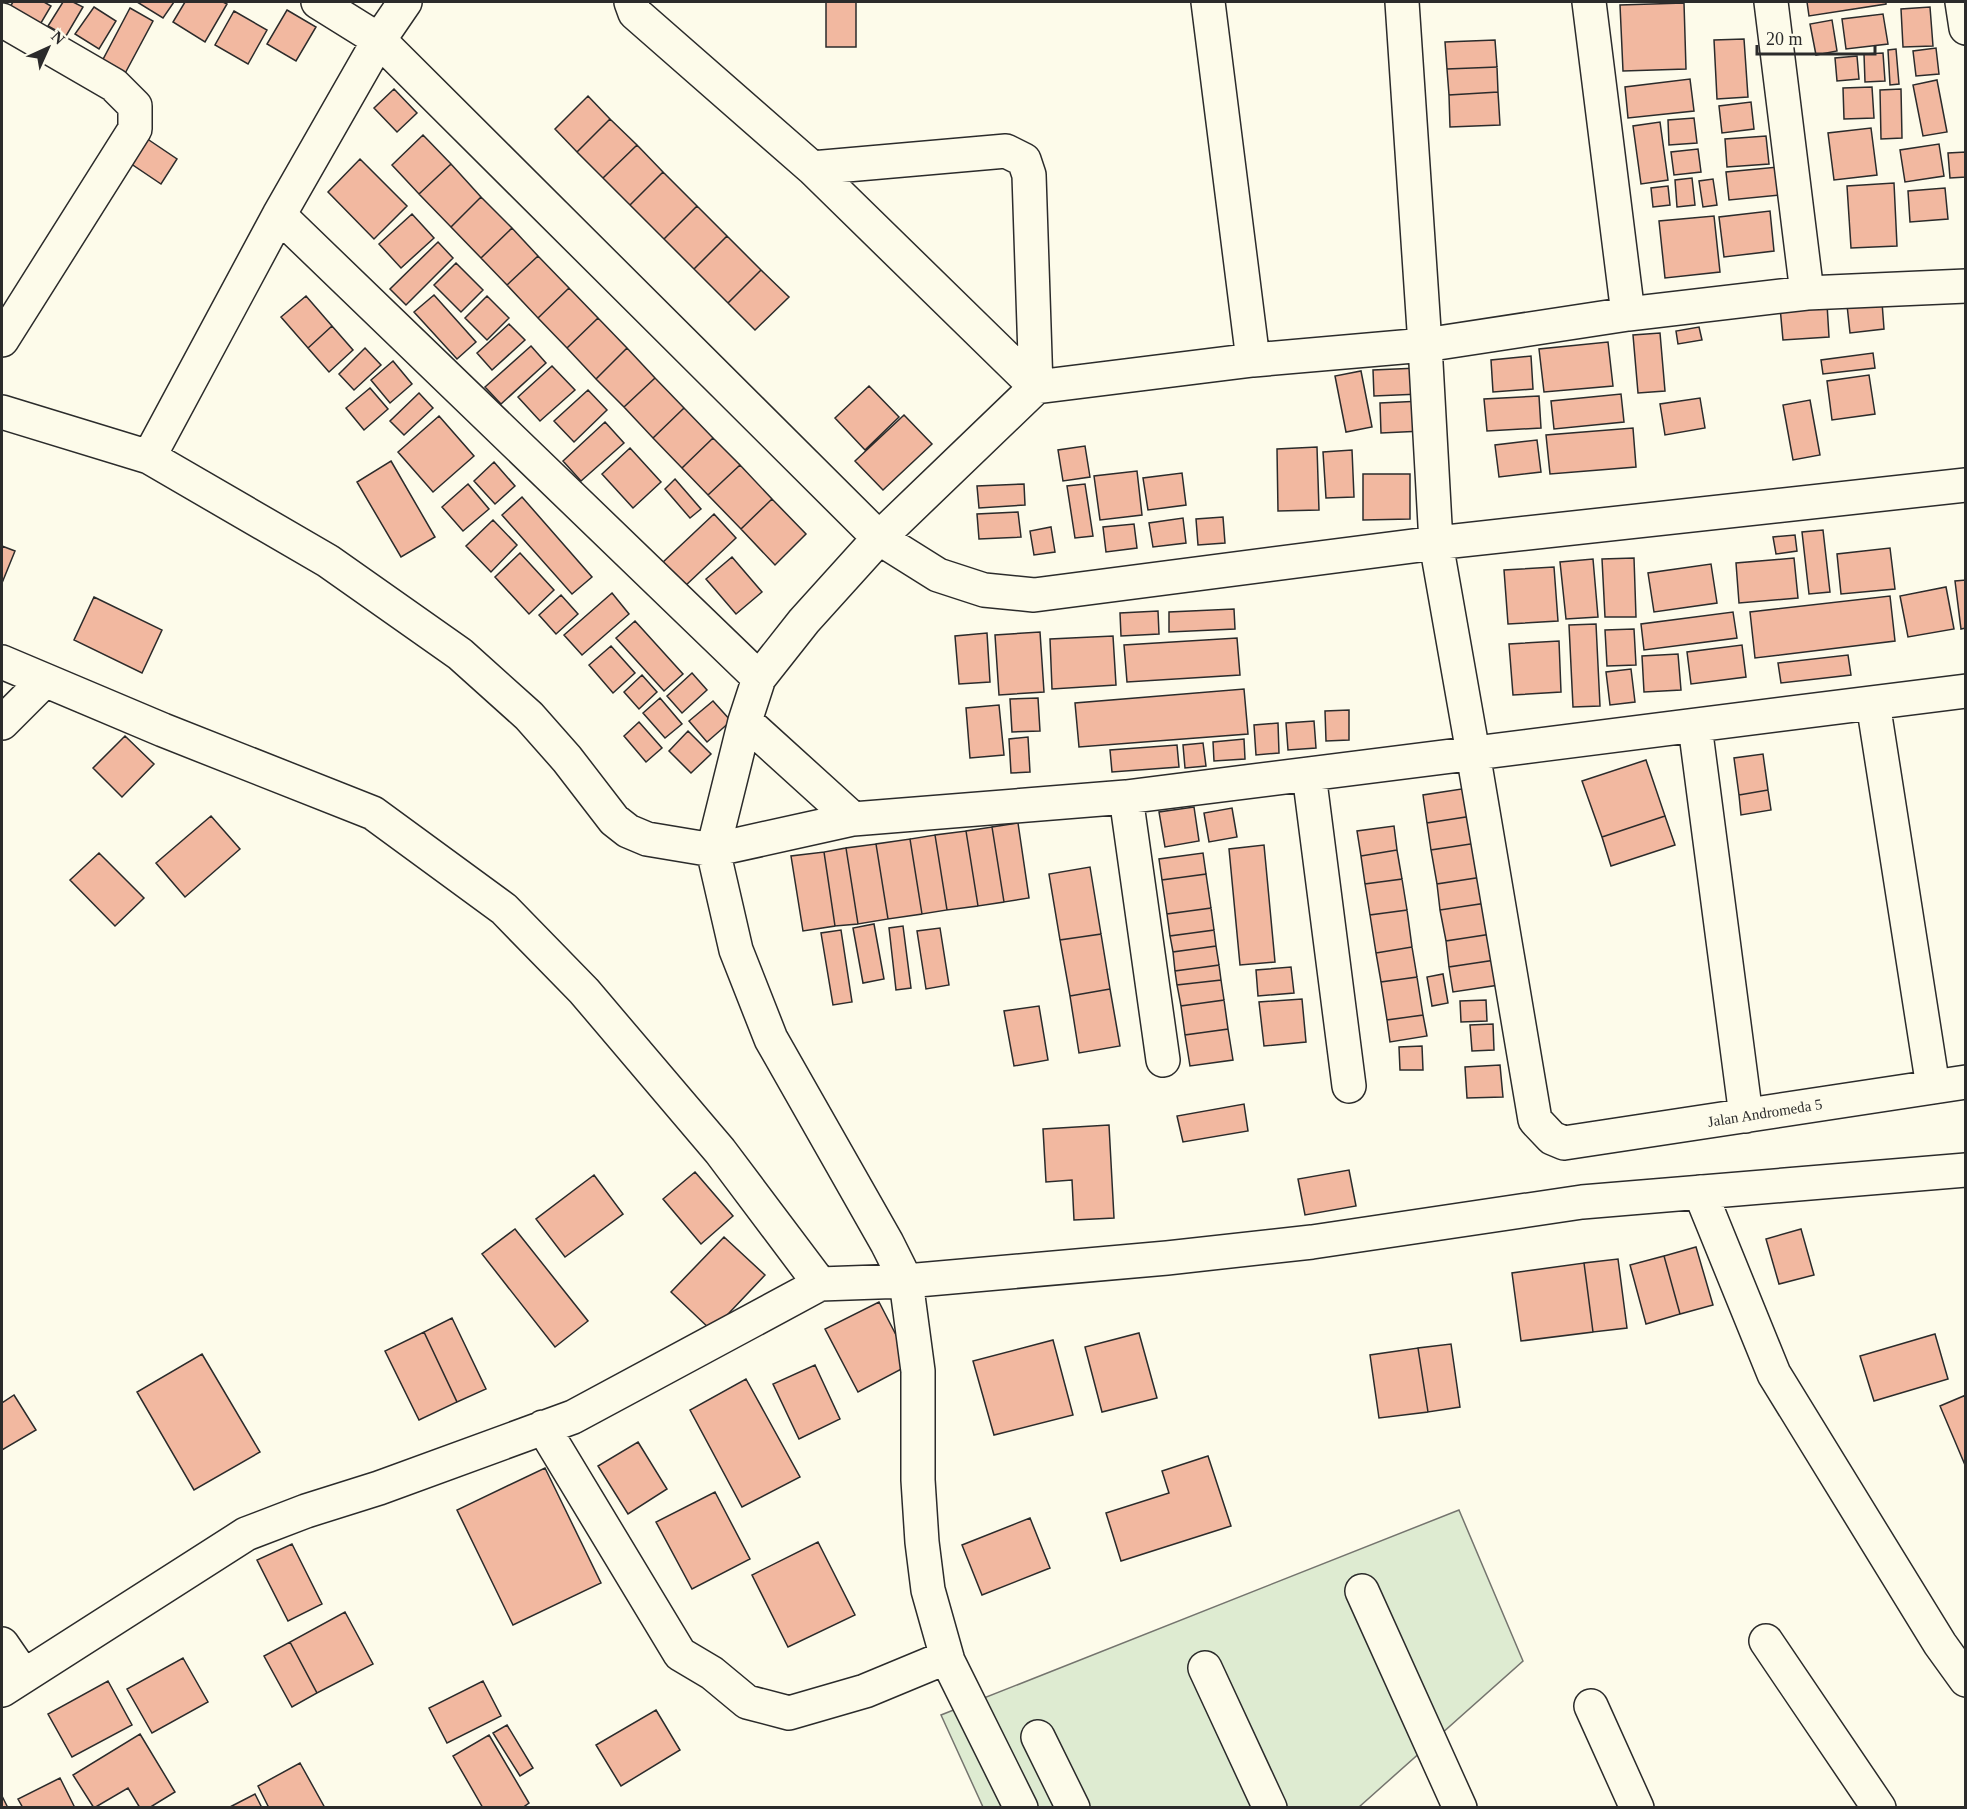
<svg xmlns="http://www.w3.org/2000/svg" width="1967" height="1809" font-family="Georgia,serif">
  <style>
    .green { fill: #deebd1; stroke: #74746e; stroke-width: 1.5 }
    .building { fill: #f2b8a0; stroke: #2b2b2b; stroke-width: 1.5 }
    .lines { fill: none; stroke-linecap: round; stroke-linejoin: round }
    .minor-casing { stroke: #2b2b2b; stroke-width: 36 }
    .minor { stroke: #fdfbea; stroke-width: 33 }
    .labels { text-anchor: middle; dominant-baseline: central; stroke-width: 4.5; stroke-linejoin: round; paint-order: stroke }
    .street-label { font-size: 15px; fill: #2b2b2b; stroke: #fdfbea }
  </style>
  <rect width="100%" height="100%" fill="#fdfbea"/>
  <path class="green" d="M1459,1510L1523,1661L1359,1807H983L941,1715Z"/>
  <path class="building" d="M13,2H44L51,6L38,28L8,10Z
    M63,2H73L83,7L66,36L48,26Z
    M137,2H174L163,18Z
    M185,2H223L227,4L205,42L173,22Z
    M826,2H856V47H826Z
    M1807,2H1886V4L1809,16Z
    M1684,3L1686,69L1623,71L1620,5Z
    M94,7L116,21L99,49L75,34Z
    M1930,7L1933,46L1903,47L1901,9Z
    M130,8L153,21L122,79L99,67Z
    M287,10L316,27L296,61L267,44Z
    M234,11L267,30L248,64L215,45Z
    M1883,14L1888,44L1846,49L1842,19Z
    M1832,20L1837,51L1816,55L1810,24Z
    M1744,39L1748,97L1717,99L1714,40Z
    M1495,40L1497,67L1447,69L1445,42Z
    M1936,48L1939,74L1916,76L1913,51Z
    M1896,49L1899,84L1890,85L1888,50Z
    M1883,53L1885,81L1865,82L1864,54Z
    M1857,56L1859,79L1837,81L1835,58Z
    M1497,67L1498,92L1449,95L1447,69Z
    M1690,79L1694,111L1628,118L1625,87Z
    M1937,80L1947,132L1923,136L1913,85Z
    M1872,87L1874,118L1844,119L1843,88Z
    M394,89L417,113L397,132L374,108Z
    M1901,89L1902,138L1881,139L1880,90Z
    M1498,92L1500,125L1450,127L1449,95Z
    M588,96L610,119L577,152L555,129Z
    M1751,102L1754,129L1722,133L1719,106Z
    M1694,118L1697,143L1669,145L1668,120Z
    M610,119L637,145L603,178L577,152Z
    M1660,122L1668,180L1641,184L1633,126Z
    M1871,128L1877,175L1834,180L1828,133Z
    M140,134L177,159L161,184L124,159Z
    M423,135L451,164L419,194L392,165Z
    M1766,136L1769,164L1727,167L1725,139Z
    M1939,144L1944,176L1905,182L1900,150Z
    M637,145L663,172L630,205L603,178Z
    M1698,149L1701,172L1674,175L1671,152Z
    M1966,152V177L1950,178L1948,153Z
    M360,159L407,206L374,239L328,192Z
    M451,164L481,197L451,227L419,194Z
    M1778,167L1781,195L1729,200L1726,172Z
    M663,172L697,206L664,239L630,205Z
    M1692,178L1695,205L1677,207L1675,180Z
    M1713,179L1717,205L1703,207L1699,181Z
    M1894,183L1897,246L1851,248L1847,186Z
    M1668,186L1670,205L1653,207L1651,188Z
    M1945,188L1948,219L1910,222L1908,191Z
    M481,197L512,228L481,258L451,227Z
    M697,206L727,236L694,269L664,239Z
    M1770,211L1774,251L1724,257L1719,217Z
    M412,214L434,238L401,268L379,244Z
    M1714,216L1720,272L1665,278L1659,221Z
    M512,228L538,256L507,285L481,258Z
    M727,236L761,270L728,303L694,269Z
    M438,242L453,258L406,305L390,289Z
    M538,256L569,288L538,318L507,285Z
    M456,263L483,290L461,312L434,285Z
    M761,270L789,297L755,330L728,303Z
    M569,288L598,318L567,348L538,318Z
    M434,295L476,342L457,359L414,312Z
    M306,296L332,326L308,348L281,317Z
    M487,296L509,318L487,340L465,318Z
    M1882,302L1884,329L1850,333L1847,305Z
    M1827,304L1829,337L1783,340L1780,307Z
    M598,318L627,348L596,379L567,348Z
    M509,324L525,340L492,370L477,353Z
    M332,326L353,350L329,372L308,348Z
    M1699,327L1702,340L1678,344L1676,331Z
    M1660,333L1665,391L1638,393L1633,335Z
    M1608,342L1613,386L1544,392L1539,349Z
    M531,346L546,363L501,404L485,387Z
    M365,348L381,365L354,390L339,374Z
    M627,348L655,378L624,407L596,379Z
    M1873,353L1875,368L1823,374L1821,360Z
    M1531,356L1533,389L1493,392L1491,360Z
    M393,361L412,384L390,403L371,380Z
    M552,366L575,390L540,421L518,397Z
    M1418,368L1420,394L1374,396L1373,370Z
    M1361,371L1372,427L1346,432L1335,376Z
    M1869,375L1875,414L1832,420L1827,381Z
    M655,378L684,408L653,438L624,407Z
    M869,386L899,417L865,450L835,418Z
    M370,388L388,409L364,430L346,408Z
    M588,390L607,410L574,442L554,421Z
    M419,393L433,408L404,435L390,421Z
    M1621,394L1624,422L1554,429L1551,401Z
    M1539,396L1541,428L1487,431L1484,399Z
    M1700,398L1705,428L1665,435L1660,404Z
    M1810,400L1820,455L1793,460L1783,405Z
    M1422,401L1423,431L1381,433L1380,403Z
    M684,408L713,438L682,468L653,438Z
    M904,415L932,444L883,490L855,461Z
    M439,416L474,456L433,492L398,452Z
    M605,422L624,443L581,481L563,461Z
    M1633,428L1636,467L1550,474L1546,435Z
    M713,438L740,465L708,495L682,468Z
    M1537,440L1541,472L1499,477L1495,445Z
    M1085,446L1090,477L1063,481L1058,450Z
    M1317,447L1319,510L1278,511L1277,449Z
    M630,448L661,482L633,508L602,474Z
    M1352,450L1354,497L1326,498L1323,452Z
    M391,461L435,537L401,557L357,482Z
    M494,462L515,486L495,504L474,481Z
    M740,465L772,499L741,529L708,495Z
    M1137,471L1142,515L1100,520L1094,476Z
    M1182,473L1186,505L1148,510L1143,478Z
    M1363,474H1410V519L1363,520Z
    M675,479L701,509L690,518L665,489Z
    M468,484L489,509L463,531L442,507Z
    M1024,484L1025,505L979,508L977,486Z
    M1085,484L1093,536L1075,538L1067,486Z
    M522,497L592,577L572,594L502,515Z
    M772,499L806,534L775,565L741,529Z
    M1018,512L1021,537L979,539L977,514Z
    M714,514L736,538L684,587L661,564Z
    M1223,517L1225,543L1198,545L1196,519Z
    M1183,518L1186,543L1153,547L1149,523Z
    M493,520L517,545L491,572L466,546Z
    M1134,524L1137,548L1106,552L1103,527Z
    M1051,527L1055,552L1034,555L1030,531Z
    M1823,530L1830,592L1809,594L1802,532Z
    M1795,535L1797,551L1776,554L1773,537Z
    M2,546L15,551L2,583Z
    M1890,548L1895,589L1841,594L1837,554Z
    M520,553L554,590L529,614L495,577Z
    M732,557L762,592L736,614L706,579Z
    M1634,558L1636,617H1605L1602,559Z
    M1794,558L1798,598L1739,603L1736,563Z
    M1593,559L1598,617L1566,619L1560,562Z
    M1711,564L1717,603L1654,612L1648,573Z
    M1554,567L1558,621L1508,624L1504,570Z
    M1966,580V628L1961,629L1955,581Z
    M1946,587L1954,629L1908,637L1900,596Z
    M612,593L629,614L582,655L564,635Z
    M561,595L578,614L556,634L539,615Z
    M1890,596L1895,641L1755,658L1750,612Z
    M94,597L162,630L142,673L74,640Z
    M1234,609L1235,629L1169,632V612Z
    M1158,611L1159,634L1121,636L1120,613Z
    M1733,612L1737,638L1644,650L1641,624Z
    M635,621L683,674L664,691L616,638Z
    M1596,624L1600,706L1573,707L1569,625Z
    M1634,629L1636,665L1607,666L1605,630Z
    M1040,632L1044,692L999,695L995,635Z
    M987,633L990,682L959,684L955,636Z
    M1113,636L1116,685L1052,689L1050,639Z
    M1237,638L1240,675L1127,682L1124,645Z
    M1559,641L1561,692L1513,695L1509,644Z
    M1742,645L1746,677L1691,684L1687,652Z
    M611,646L635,673L613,693L589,665Z
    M1678,654L1681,690L1644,692L1642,656Z
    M1848,655L1851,675L1781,683L1778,663Z
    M1631,669L1635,702L1610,705L1606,672Z
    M692,673L707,690L682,713L667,696Z
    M642,675L657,692L639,709L624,692Z
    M1244,689L1248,734L1079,747L1075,703Z
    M660,698L682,724L665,738L643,713Z
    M1038,698L1040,731L1012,732L1010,699Z
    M713,701L731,721L707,742L689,721Z
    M999,705L1004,755L970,758L966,708Z
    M1349,710V740L1326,741L1325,711Z
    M1314,721L1316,748L1288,750L1286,723Z
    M639,722L662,748L646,762L624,736Z
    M1278,723L1279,753L1256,755L1254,725Z
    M688,731L711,754L691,773L669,751Z
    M125,736L154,764L122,797L93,768Z
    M1028,737L1030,772L1011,773L1009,739Z
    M1244,739L1245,759L1214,761L1213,742Z
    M1203,743L1206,766L1185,768L1183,745Z
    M1177,745L1179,767L1112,772L1110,750Z
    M1763,754L1768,790L1739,795L1734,758Z
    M1646,760L1665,816L1602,837L1582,781Z
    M1468,788L1472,816L1427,823L1423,795Z
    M1768,790L1771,810L1741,815L1739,795Z
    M1194,807L1199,841L1165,847L1159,812Z
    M1232,808L1237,837L1209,842L1204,813Z
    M211,816L240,849L185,897L156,863Z
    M1472,816L1477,843L1431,850L1427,823Z
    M1665,816L1675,845L1611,866L1602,837Z
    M1018,823L1029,898L1004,902L992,827Z
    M1394,826L1397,850L1361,856L1357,831Z
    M992,827L1004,902L978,906L966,831Z
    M966,831L978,906L947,910L935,835Z
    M935,835L947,910L922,914L910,839Z
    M910,839L922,914L888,919L876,844Z
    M1477,843L1482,877L1437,884L1431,850Z
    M876,844L888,919L858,924L846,848Z
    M1264,845L1275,962L1240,965L1229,849Z
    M846,848L858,924L835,926L824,852Z
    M1397,850L1402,879L1365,884L1361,856Z
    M824,852L835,926L803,931L791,856Z
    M99,853L144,898L115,926L70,880Z
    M1203,853L1206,874L1162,880L1159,859Z
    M1090,867L1101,934L1060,940L1049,874Z
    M1206,874L1211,908L1167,914L1162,880Z
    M1482,877L1486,903L1440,910L1437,884Z
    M1402,879L1407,910L1370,915L1365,884Z
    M1486,903L1491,934L1446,941L1440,910Z
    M1211,908L1214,930L1170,936L1167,914Z
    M1407,910L1412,947L1376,953L1370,915Z
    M874,924L884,979L863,983L853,928Z
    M903,926L911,988L896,990L889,928Z
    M940,928L949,985L926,989L917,931Z
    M841,930L852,1002L833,1005L821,933Z
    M1214,930L1216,946L1173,952L1170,936Z
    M1101,934L1110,989L1070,996L1060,940Z
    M1491,934L1495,960L1449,967L1446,941Z
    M1216,946L1219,965L1175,971L1173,952Z
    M1412,947L1417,977L1381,982L1376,953Z
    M1495,960L1499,985L1453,992L1449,967Z
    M1219,965L1221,980L1177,985L1175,971Z
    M1291,967L1294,993L1258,996L1256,970Z
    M1443,974L1448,1003L1432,1006L1427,977Z
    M1417,977L1423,1015L1387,1020L1381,982Z
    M1221,980L1224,1000L1181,1006L1177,985Z
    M1110,989L1120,1046L1079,1053L1070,996Z
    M1302,999L1306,1042L1264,1046L1259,1002Z
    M1224,1000L1228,1029L1185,1035L1181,1006Z
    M1486,1000L1487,1021L1461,1022L1460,1001Z
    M1039,1006L1048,1060L1014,1066L1004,1011Z
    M1423,1015L1427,1036L1390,1042L1387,1020Z
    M1493,1024L1494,1050L1472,1051L1470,1025Z
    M1228,1029L1233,1060L1190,1066L1185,1035Z
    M1422,1046L1423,1070H1400L1399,1047Z
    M1500,1065L1503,1097L1467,1098L1465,1067Z
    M1244,1104L1248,1131L1183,1142L1177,1116Z
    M1109,1125L1114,1218L1074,1220L1072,1180L1046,1182L1043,1129Z
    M1349,1170L1356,1206L1305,1215L1298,1179Z
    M695,1172L733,1216L701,1244L663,1199Z
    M594,1175L623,1214L565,1257L536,1219Z
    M515,1229L588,1321L555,1347L482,1254Z
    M1801,1229L1814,1275L1779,1284L1766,1239Z
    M724,1237L765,1275L712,1331L671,1292Z
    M1696,1247L1713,1305L1680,1314L1664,1256Z
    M1664,1256L1680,1314L1646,1324L1630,1265Z
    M1618,1259L1627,1328L1593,1332L1584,1263Z
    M1584,1263L1593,1332L1521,1341L1512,1273Z
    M879,1302L911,1364L858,1392L825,1329Z
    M452,1318L486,1389L457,1402L424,1332Z
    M424,1332L457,1402L419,1420L385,1351Z
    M1139,1333L1157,1398L1102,1412L1085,1347Z
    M1935,1334L1948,1379L1874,1401L1860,1356Z
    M1053,1340L1073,1415L994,1435L973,1361Z
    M1451,1344L1460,1407L1428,1412L1418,1348Z
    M1418,1348L1428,1412L1379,1418L1370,1355Z
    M202,1354L260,1452L194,1490L137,1392Z
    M815,1365L840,1419L799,1439L773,1384Z
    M746,1379L800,1477L742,1507L690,1410Z
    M14,1395L36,1430L2,1450V1403Z
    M1966,1395V1465H1965L1940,1406Z
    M638,1442L667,1489L628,1514L598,1466Z
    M1208,1456L1231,1526L1121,1561L1106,1513L1169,1493L1162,1471Z
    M545,1468L601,1583L513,1625L457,1510Z
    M715,1492L750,1559L692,1589L656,1522Z
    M1030,1518L1050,1568L982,1595L962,1545Z
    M818,1542L855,1615L788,1647L752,1575Z
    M292,1544L322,1604L288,1621L257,1560Z
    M345,1612L373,1664L317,1693L290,1642Z
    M290,1642L317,1693L292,1707L264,1656Z
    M183,1658L208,1702L152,1733L127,1689Z
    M108,1681L132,1725L72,1757L48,1714Z
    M483,1681L501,1716L447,1743L429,1708Z
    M656,1710L680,1750L621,1786L596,1745Z
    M507,1725L533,1768L520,1776L493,1733Z
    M140,1734L175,1792L149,1808H140L128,1788L94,1808L73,1775Z
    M489,1735L529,1803L522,1808H483L453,1756Z
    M300,1763L325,1808H269L258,1786Z
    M60,1778L75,1808H23L18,1799Z
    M255,1794L262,1808H228Z
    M2,1796L8,1808H2Z"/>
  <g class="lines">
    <g class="minor-casing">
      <path id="minor" d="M318,2L379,40L879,538L938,575L984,590L1034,595L1436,543L1966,485
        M631,2L635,13L812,168L1036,387L1253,360L1425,345L1628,314L1807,293L1966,286
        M1208,2L1253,360
        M1402,2L1425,345L1436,543L1473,753L1535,1120L1552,1138L1564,1143L1966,1082
        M1589,2L1628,314
        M1771,2L1807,293
        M1962,2L1966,28
        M2,20L114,85L135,106V129L2,340
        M812,168L1006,151L1024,160L1029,175L1036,387L879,538L804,621L759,678L745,721L713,850L736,950L771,1039L887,1243L906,1281L918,1371V1480L922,1542L928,1590L948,1661L1021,1808
        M279,215L759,678
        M2,412L149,457L328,561L460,654L529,716L567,759L614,820L628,831L647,839L713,850L853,819L1126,797L1966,691
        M149,457L279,215L379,40L405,2
        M2,662L163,730L373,813L504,909L584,991L720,1151L820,1284
        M1873,703L1933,1087
        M745,721L853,819
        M2,723L44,681
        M1695,726L1746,1116
        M1309,774L1349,1086
        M1126,797L1163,1060
        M1700,1192L1774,1374L1940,1644L1966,1680
        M543,1427L680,1654L712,1673L747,1702L789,1713L865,1691L947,1657
        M1362,1591L1460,1808
        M1766,1641L1879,1808
        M2,1644L24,1676
        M1205,1668L1270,1808
        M2,1690L246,1534L306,1511L379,1488L573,1417L820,1284L906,1281L1167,1258L1312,1242L1582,1202L1966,1170
        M1591,1706L1637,1808
        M1038,1737L1073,1808"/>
    </g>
    <use href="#minor" class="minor"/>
  </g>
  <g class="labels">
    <g class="street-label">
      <text transform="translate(1765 1113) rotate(-9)">Jalan Andromeda 5</text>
    </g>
  </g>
  <rect width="1967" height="1809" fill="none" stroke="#2b2b2b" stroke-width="6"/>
  <g transform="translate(48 48) rotate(45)" stroke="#fdfbea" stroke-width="4.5" paint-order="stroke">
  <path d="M0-4.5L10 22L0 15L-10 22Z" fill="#2b2b2b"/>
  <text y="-9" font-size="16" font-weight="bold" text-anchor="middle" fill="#2b2b2b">N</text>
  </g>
  <path d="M1757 45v9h118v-9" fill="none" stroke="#2b2b2b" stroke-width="3"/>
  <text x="1766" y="45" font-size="18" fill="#2b2b2b" stroke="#fdfbea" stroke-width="4.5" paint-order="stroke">20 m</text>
</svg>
